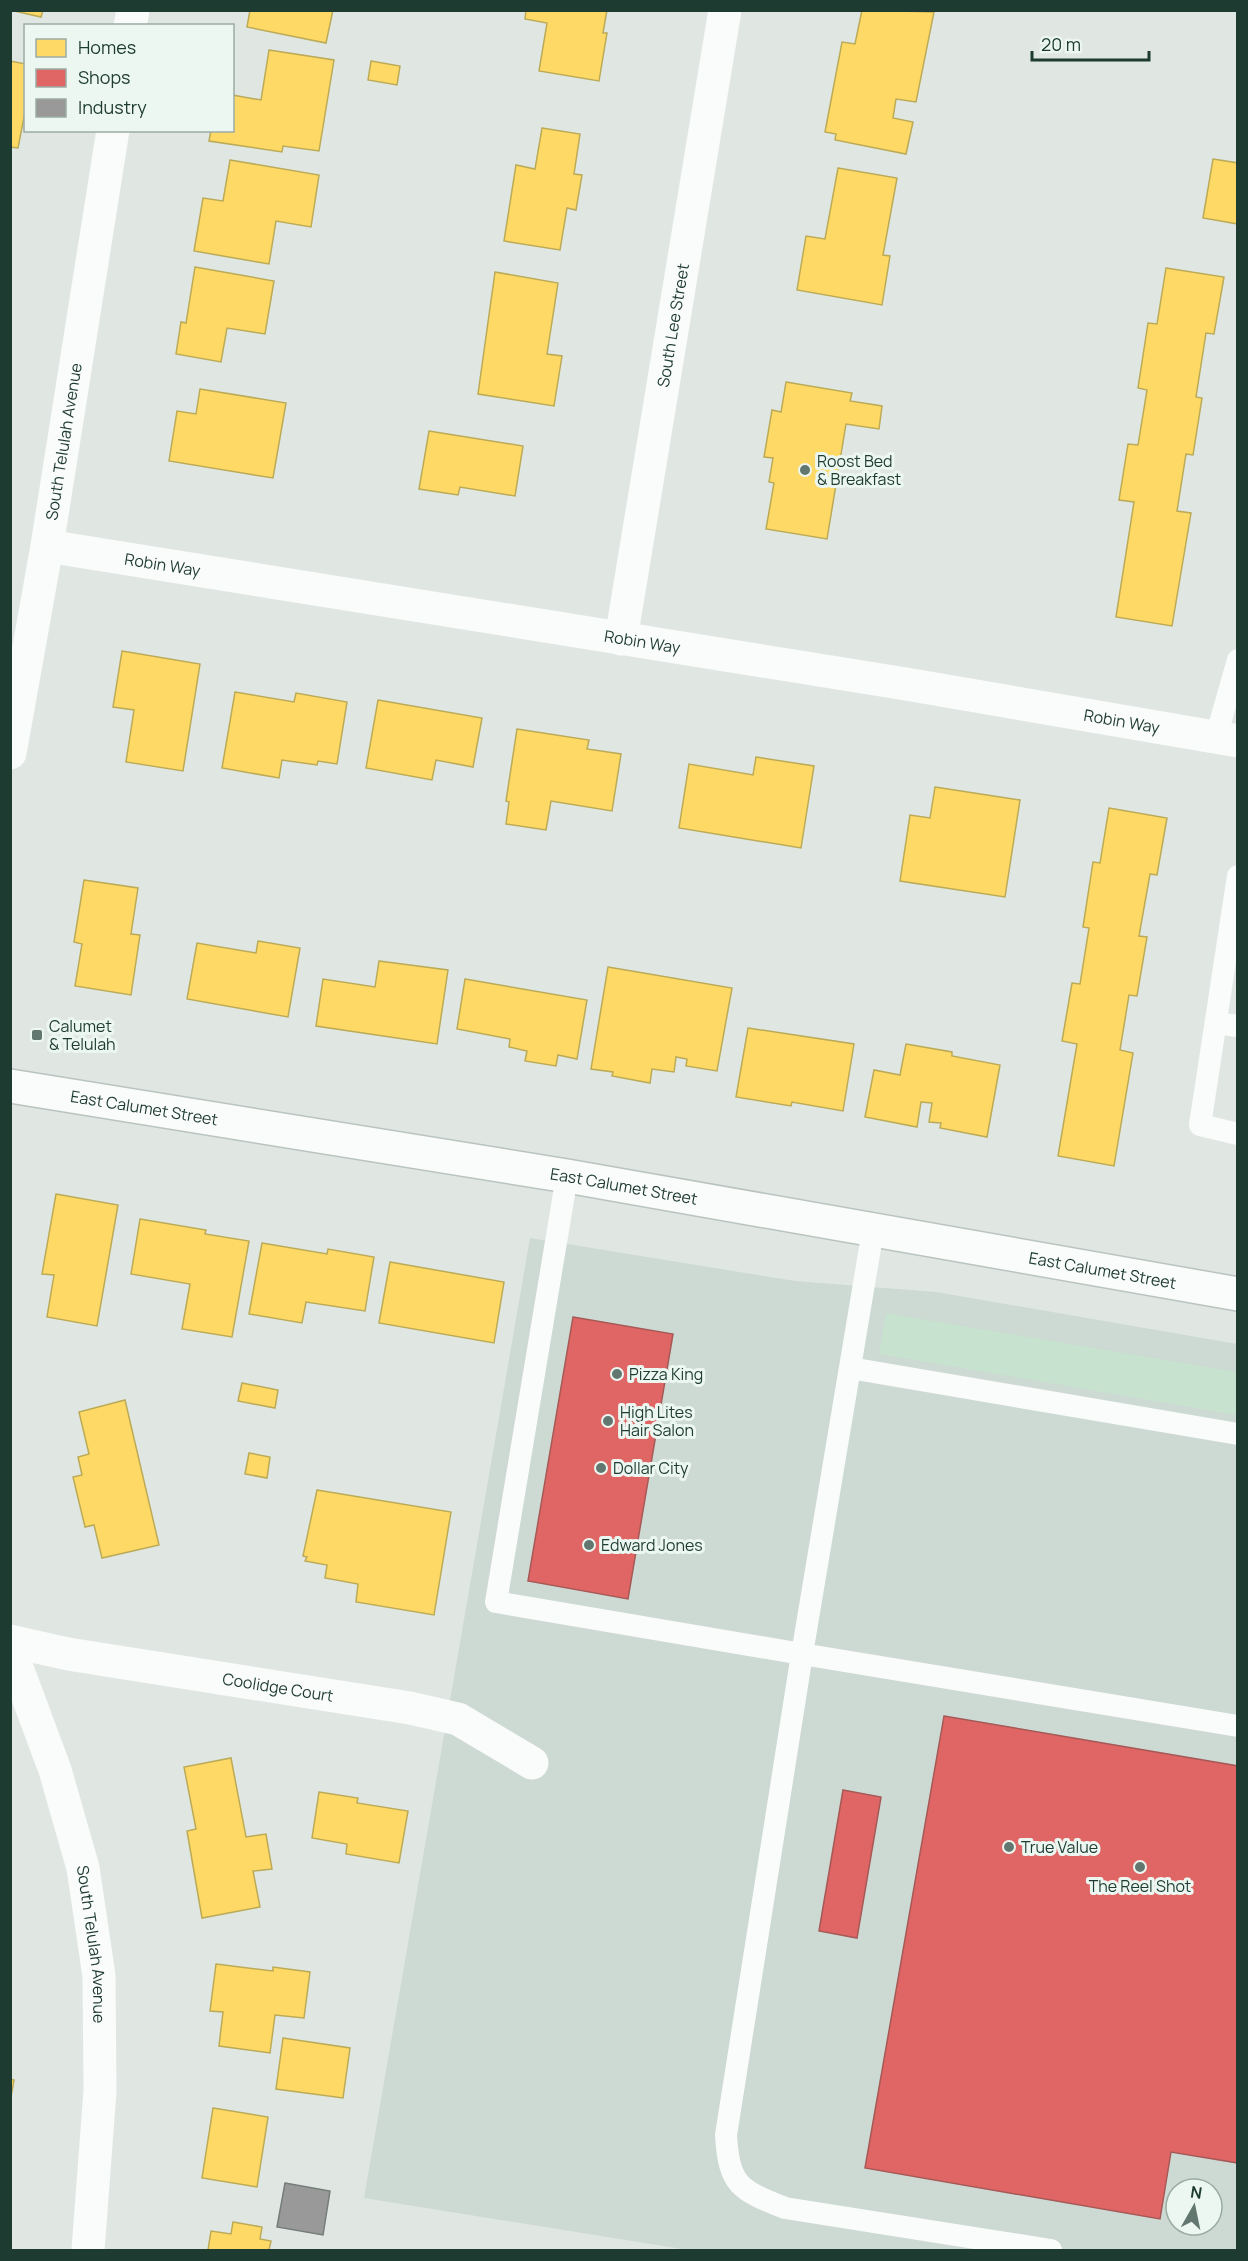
<svg xmlns="http://www.w3.org/2000/svg" width="1248" height="2261" font-family="Manrope,sans-serif">
  <style>
    .built { fill: #cdd9d3; fill-rule: evenodd }
    .green { fill: #c7e2ce }
    .homes { fill: #ffd966; stroke: #bbaa56; stroke-width: 1.5 }
    .shops { fill: #e06666; stroke: #a65956; stroke-width: 1.5 }
    .industry { fill: #999; stroke: #747d7a; stroke-width: 1.5 }
    .lines { fill: none; stroke-linecap: round; stroke-linejoin: round }
    .secondary-casing { stroke: #b9c4bf; stroke-width: 36 }
    .service { stroke: #fafbfb; stroke-width: 22 }
    .minor { stroke: #fafbfb; stroke-width: 33 }
    .tertiary { stroke: #fafbfb; stroke-width: 33 }
    .secondary { stroke: #fafbfb; stroke-width: 33 }
    .poi-dot { fill: #61776f; stroke: #edf7f1; stroke-width: 2 }
    .labels { text-anchor: middle; dominant-baseline: central; stroke-width: 6; stroke-linejoin: round; paint-order: stroke }
    .street-label { font-size: 16px; fill: #1d3b31; stroke: #edf7f1 }
    .poi-label { font-size: 16px; fill: #1d3b31; stroke: #edf7f1; text-anchor: start }
  </style>
  <rect width="100%" height="100%" fill="#e0e7e3"/>
  <path class="built" d="M530,1238L795,1281L936,1292L1237,1344V2250H688L364,2198ZM1176,2189H1212V2225H1176Z"/>
  <path class="green" d="M886,1313L1237,1372V1415L879,1354Z"/>
  <path class="homes" d="M10,10H43L41,17Z
    M250,10H333L326,43L247,27Z
    M526,10H607L603,33H607L599,81L539,71L547,23L525,19Z
    M862,10L934,12L916,102L896,99L893,118L913,122L906,154L835,140L836,134L825,132L842,42L855,44Z
    M269,50L334,60L319,151L283,146L282,152L209,141L211,130H232V95L261,100Z
    M10,61L26,64V107L18,148L10,147Z
    M371,61L400,66L397,85L368,80Z
    M542,128L580,134L574,174L582,175L576,210L567,208L560,250L504,241L516,165L535,169Z
    M1213,159L1238,163V224L1203,218Z
    M230,160L319,175L311,227L276,221L269,264L194,251L203,198L223,201Z
    M838,168L897,178L883,255L890,256L882,305L797,290L806,236L825,239Z
    M195,267L274,281L265,334L227,328L221,362L176,354L181,322L186,323Z
    M1166,268L1224,277L1214,334L1206,333L1196,397L1202,398L1193,455L1186,454L1177,511L1191,513L1172,626L1116,617L1134,502L1119,500L1128,444L1138,445L1147,390L1138,388L1148,323L1157,324Z
    M495,272L558,283L547,354L562,356L554,406L478,394Z
    M786,382L852,393L850,401L882,406L879,429L846,424L827,539L766,529L774,483L769,482L773,458L764,457L772,410L781,412Z
    M200,389L286,403L273,478L169,461L177,411L196,414Z
    M429,431L523,446L515,496L460,487L458,495L419,489Z
    M122,651L200,664L183,771L126,762L134,710L113,707Z
    M235,692L294,702L296,693L347,702L337,764L318,761L317,765L282,760L279,778L222,768Z
    M378,700L482,718L473,767L436,760L432,780L366,768Z
    M517,729L589,740L587,749L621,754L612,811L551,801L546,830L506,824L509,802L506,801Z
    M756,757L814,766L801,848L679,828L689,764L753,775Z
    M935,787L1020,800L1005,897L900,881L910,815L930,818Z
    M1109,808L1167,818L1157,875L1150,874L1139,936L1147,937L1137,996L1129,995L1120,1050L1133,1053L1114,1166L1058,1156L1077,1044L1062,1041L1072,983L1080,984L1089,928L1083,927L1093,862L1100,863Z
    M84,880L138,888L131,934L140,935L131,995L75,986L82,944L74,942Z
    M258,941L300,948L288,1017L187,999L197,943L256,953Z
    M379,961L448,970L437,1044L316,1026L323,979L375,987Z
    M608,967L732,988L717,1071L686,1066L687,1059L676,1057L674,1072L652,1069L650,1083L612,1076L613,1072L591,1069Z
    M465,979L587,1000L577,1059L558,1055L556,1066L525,1061L527,1051L509,1047L510,1039L457,1029Z
    M748,1028L854,1044L843,1111L792,1102L791,1106L736,1097Z
    M906,1044L952,1052V1056L1000,1065L987,1137L940,1128L941,1123L929,1122L932,1103L921,1102L917,1127L865,1117L874,1070L900,1075Z
    M56,1194L118,1205L97,1326L47,1317L54,1275L42,1274Z
    M140,1219L206,1230L205,1234L249,1241L232,1337L182,1329L190,1284L131,1274Z
    M262,1243L327,1254L328,1249L374,1257L365,1311L306,1302L302,1323L249,1314Z
    M390,1262L504,1282L494,1343L379,1323Z
    M242,1383L278,1390L275,1408L238,1401Z
    M125,1400L159,1545L102,1558L94,1525L85,1527L73,1477L82,1475L78,1457L89,1454L79,1412Z
    M249,1453L270,1457L267,1478L245,1474Z
    M317,1490L451,1512L434,1615L356,1602L358,1584L325,1578L327,1565L305,1561L307,1557L303,1556Z
    M231,1758L246,1837L266,1834L272,1869L253,1871L260,1907L202,1918L187,1831L196,1829L184,1767Z
    M319,1792L358,1798L357,1803L408,1811L399,1863L346,1854L347,1844L312,1838Z
    M216,1964L273,1971V1967L310,1972L304,2018L275,2015L270,2053L219,2046L223,2012L210,2011Z
    M283,2038L350,2048L343,2098L276,2089Z
    M10,2079L14,2080L10,2103Z
    M213,2108L268,2117L257,2187L202,2178Z
    M233,2222L262,2227L260,2239L271,2241L269,2250H208L211,2231L231,2234Z"/>
  <path class="shops" d="M573,1317L673,1334L628,1599L528,1581Z
    M944,1716L1238,1766V2163L1171,2152L1160,2219L865,2168Z
    M843,1790L881,1797L857,1938L819,1931Z"/>
  <path class="industry" d="M285,2183L330,2191L323,2235L277,2227Z"/>
  <g class="lines">
    <g class="secondary-casing">
      <g id="secondary">
        <path id="s6" d="M10,1086L567,1176L1238,1294"/>
      </g>
    </g>
    <path class="service" d="M1216,737L1238,660
      M1238,876L1200,1125L1238,1134
      M1216,1023L1238,1026
      M567,1176L496,1602L802,1654L873,1230
      M850,1368L1238,1434
      M1051,2250L785,2208C740,2190 729,2186 726,2135L802,1654L1238,1726"/>
    <g class="minor">
      <path id="s1" d="M47,546L906,684L1238,741"/>
      <path id="s2" d="M621,639L725,10"/>
      <path id="s3" d="M10,1641L68,1654L410,1708L458,1719L532,1763"/>
    </g>
    <g class="tertiary">
      <path d="M130,26L133,10"/>
      <path id="s4" d="M10,753L47,546L113,130"/>
      <path id="s5" d="M10,1649L55,1770L83,1868L99,1976L100,2091L88,2250"/>
    </g>
    <use href="#secondary" class="secondary"/>
  </g>
  <g class="poi-dot">
    <circle cx="805" cy="470" r="6"/>
    <rect x="31" y="1029" width="12" height="12" rx="3"/>
    <circle cx="617" cy="1374" r="6"/>
    <circle cx="608" cy="1421" r="6"/>
    <circle cx="601" cy="1468" r="6"/>
    <circle cx="589" cy="1545" r="6"/>
    <circle cx="1009" cy="1847" r="6"/>
    <circle cx="1140" cy="1867" r="6"/>
  </g>
  <g class="labels">
    <g class="street-label">
      <text stroke="none"><textPath href="#s2" startOffset="318">South Lee Street</textPath></text>
      <text stroke="none"><textPath href="#s4" startOffset="316">South Telulah Avenue</textPath></text>
      <text stroke="none"><textPath href="#s1" startOffset="117">Robin Way</textPath></text>
      <text stroke="none"><textPath href="#s1" startOffset="603">Robin Way</textPath></text>
      <text stroke="none"><textPath href="#s1" startOffset="1089">Robin Way</textPath></text>
      <text stroke="none"><textPath href="#s6" startOffset="136">East Calumet Street</textPath></text>
      <text stroke="none"><textPath href="#s6" startOffset="622">East Calumet Street</textPath></text>
      <text stroke="none"><textPath href="#s6" startOffset="1108">East Calumet Street</textPath></text>
      <text stroke="none"><textPath href="#s3" startOffset="272">Coolidge Court</textPath></text>
      <text stroke="none"><textPath href="#s5" startOffset="308">South Telulah Avenue</textPath></text>
    </g>
    <g class="poi-label">
      <text x="817" y="461">Roost Bed<tspan x="817" dy="18">&amp; Breakfast</tspan></text>
      <text x="49" y="1026">Calumet<tspan x="49" dy="18">&amp; Telulah</tspan></text>
      <text x="629" y="1374">Pizza King</text>
      <text x="620" y="1412">High Lites<tspan x="620" dy="18">Hair Salon</tspan></text>
      <text x="613" y="1468">Dollar City</text>
      <text x="601" y="1545">Edward Jones</text>
      <text x="1021" y="1847">True Value</text>
      <text x="1140" y="1886" text-anchor="middle">The Reel Shot</text>
    </g>
  </g>
  <rect width="1248" height="2261" fill="none" stroke="#1d3b31" stroke-width="24"/>
  <rect x="24" y="24" width="210" height="108" fill="#edf7f1" stroke="#9aaca4" stroke-width="1.5"/>
  <rect x="36" y="39" width="30" height="18" fill="#ffd966" stroke="#9aaca4" stroke-width="1.5"/>
  <text x="78" y="54" font-size="18" fill="#1d3b31">Homes</text>
  <rect x="36" y="69" width="30" height="18" fill="#e06666" stroke="#9aaca4" stroke-width="1.5"/>
  <text x="78" y="84" font-size="18" fill="#1d3b31">Shops</text>
  <rect x="36" y="99" width="30" height="18" fill="#999999" stroke="#9aaca4" stroke-width="1.5"/>
  <text x="78" y="114" font-size="18" fill="#1d3b31">Industry</text>
  <g transform="translate(1194 2207) rotate(9)"><circle r="28" fill="#edf7f1" stroke="#9aaca4" stroke-width="1.5"/>
  <path d="M0-4.5L10 22L0 15L-10 22Z" fill="#61776f"/>
  <text y="-9" font-size="16" font-weight="bold" text-anchor="middle" fill="#1d3b31">N</text>
  </g>
  <path d="M1032 51v9h117v-9" fill="none" stroke="#1d3b31" stroke-width="3"/>
  <text x="1041" y="51" font-size="18" fill="#1d3b31" stroke="#edf7f1" stroke-width="4.5" paint-order="stroke">20 m</text>
</svg>
